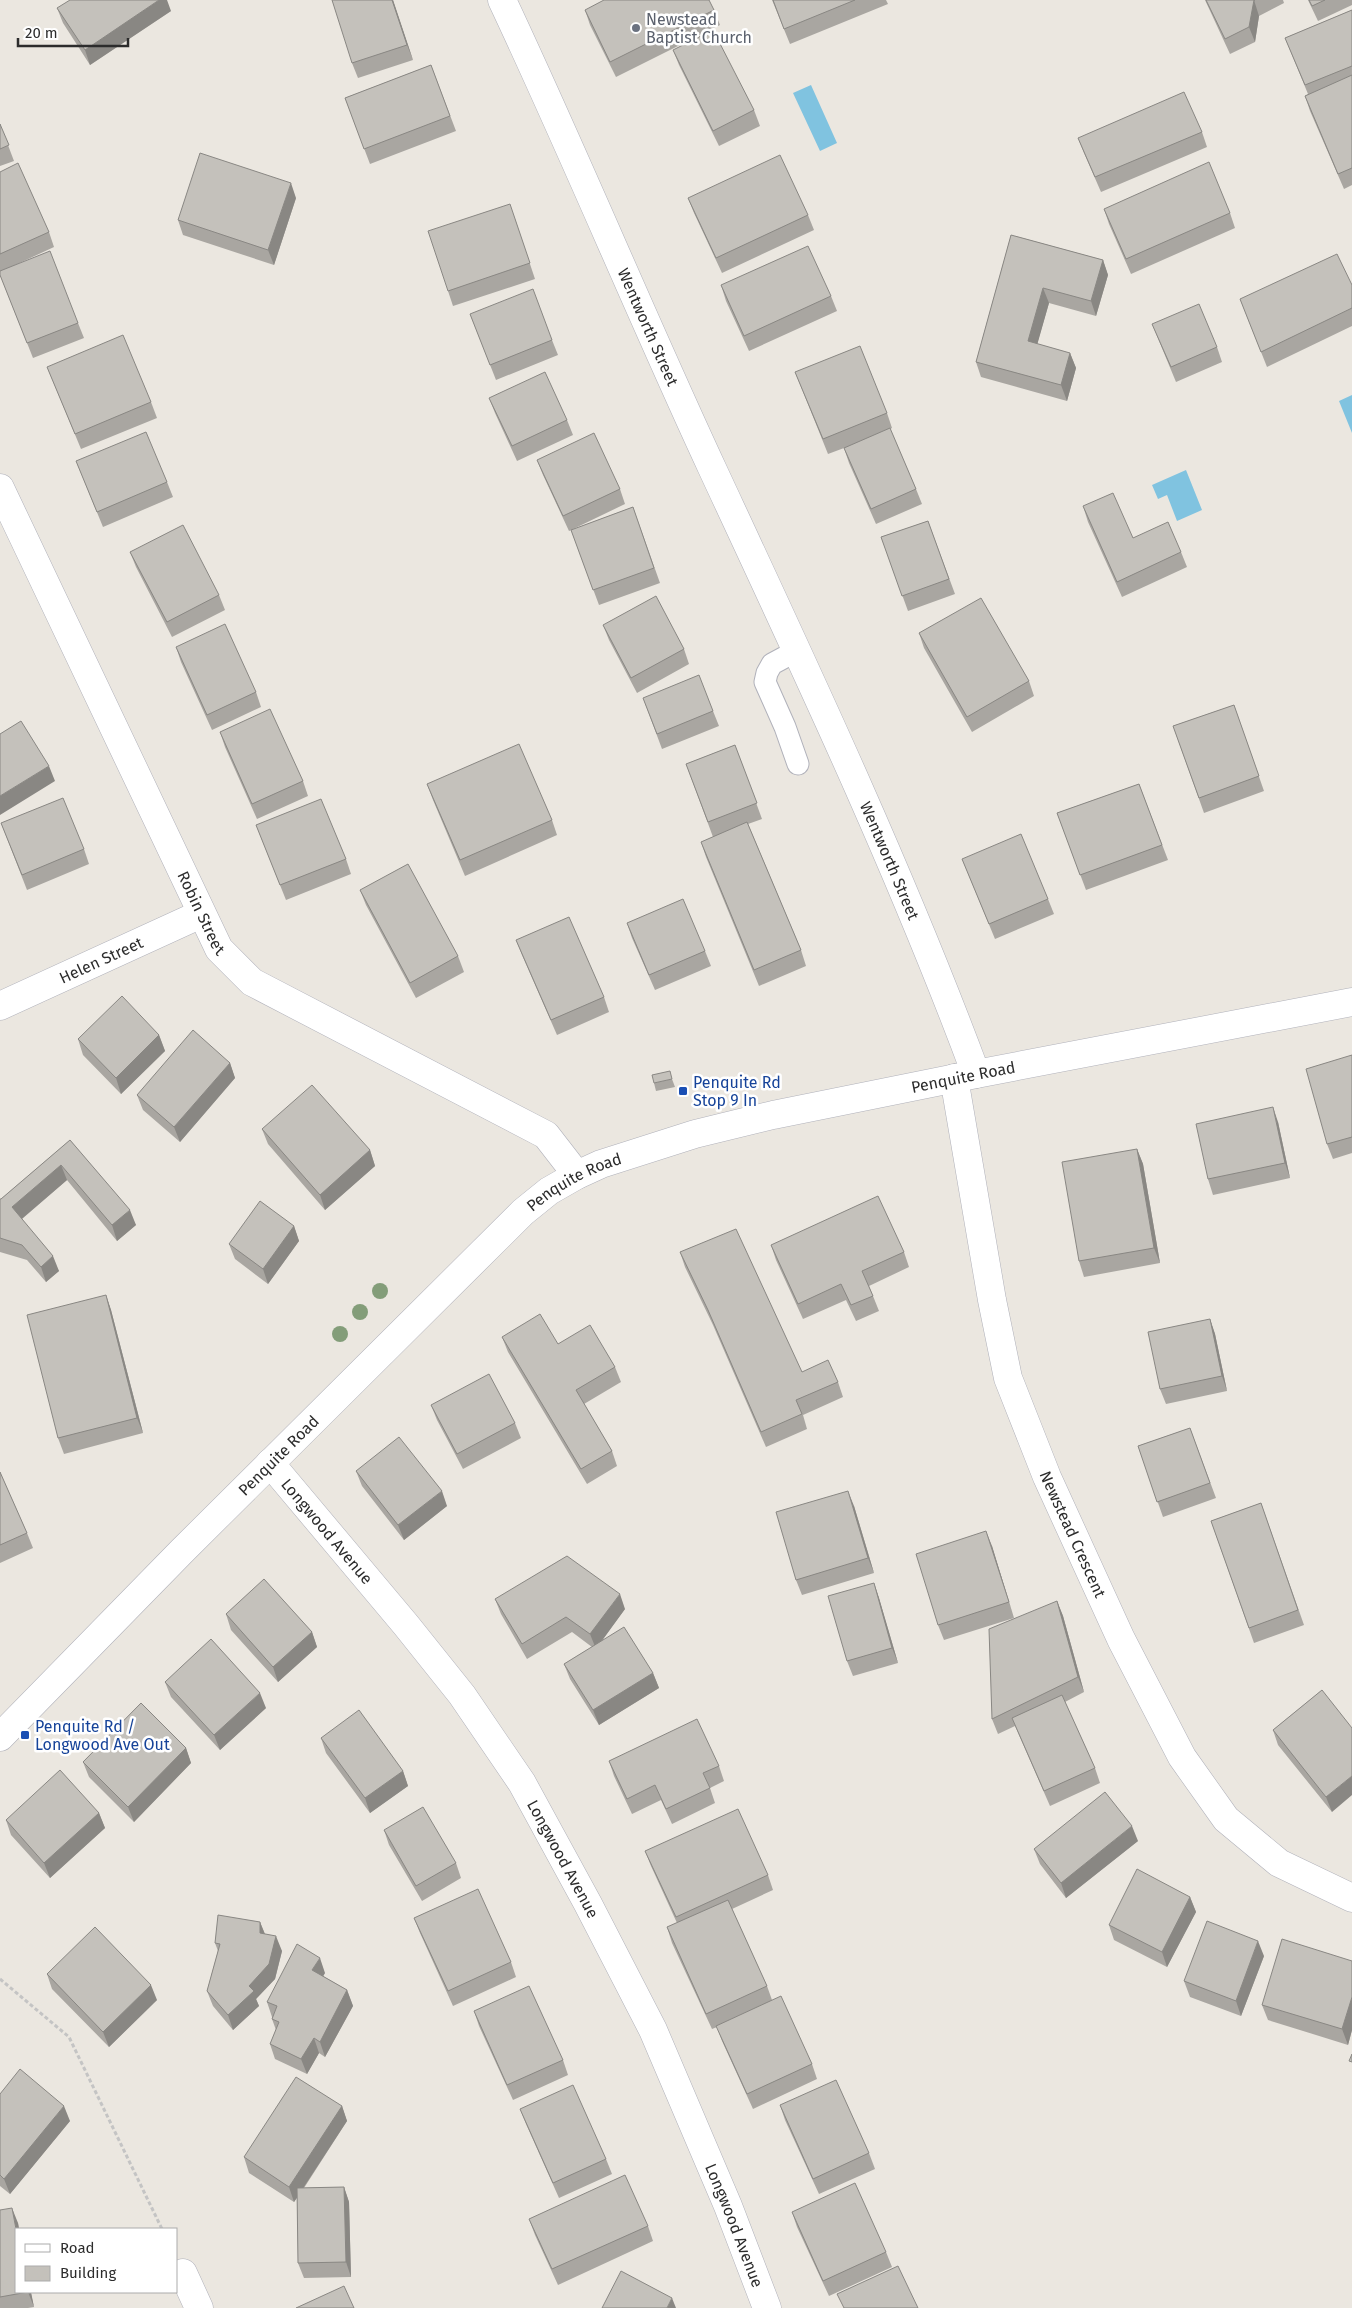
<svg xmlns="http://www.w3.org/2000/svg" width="1352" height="2308" font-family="'Fira Sans',sans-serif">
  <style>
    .water { fill: #80c3e0 }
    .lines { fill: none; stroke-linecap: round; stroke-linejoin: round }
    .lane-casing { stroke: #b0b1ba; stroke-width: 23 }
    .street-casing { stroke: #b0b1ba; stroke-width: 29 }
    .secondary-casing { stroke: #b0b1ba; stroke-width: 29 }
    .path { stroke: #c4c4c4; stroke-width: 3; stroke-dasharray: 4 2.5; stroke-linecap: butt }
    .lane { stroke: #fff; stroke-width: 21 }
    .street { stroke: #fff; stroke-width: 28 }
    .secondary { stroke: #fff; stroke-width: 28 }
    .tree { fill: #839d79 }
    .wall { fill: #a9a6a1 }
    .shaded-wall { fill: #898783 }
    .building { fill: #c4c1bb; stroke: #898783 }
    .worship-dot { fill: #6b7280; stroke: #fff; stroke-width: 2 }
    .transit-dot { fill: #1a4fb4; stroke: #fff; stroke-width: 2 }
    .labels { text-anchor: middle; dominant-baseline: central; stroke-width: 5; stroke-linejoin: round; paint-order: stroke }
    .worship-label { font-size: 16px; fill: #5b616d; stroke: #fff; text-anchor: start }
    .street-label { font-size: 16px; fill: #2c2c2c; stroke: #fff }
    .transit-label { font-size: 16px; fill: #164399; stroke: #fff; text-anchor: start }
  </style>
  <rect width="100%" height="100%" fill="#ebe7e0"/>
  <path class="water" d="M811,85L837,143L820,151L793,93Z
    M1352,395V433L1339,401Z
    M1186,470L1202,510L1177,521L1167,495L1158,499L1152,485Z"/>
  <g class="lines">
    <g class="lane-casing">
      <path id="lane" d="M798,650L772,664L767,673L765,682L785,727L798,764"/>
    </g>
    <g class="street-casing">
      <g id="street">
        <path id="s1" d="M502,0C575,155 640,313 712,468C805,668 899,867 976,1074"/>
        <path id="s2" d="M0,488L219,949L252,982L546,1135L577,1175"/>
        <path id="s3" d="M0,1006L201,914"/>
        <path id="s4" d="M954,1078L992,1300L1008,1378L1047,1477L1121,1639L1182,1757L1226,1819L1279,1863L1352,1898"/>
        <path id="s5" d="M270,1463L406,1625L462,1695L522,1783L588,1904L653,2030L728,2206L767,2308"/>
        <path d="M183,2273L199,2308"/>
      </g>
    </g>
    <g class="secondary-casing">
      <g id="secondary">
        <path id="s6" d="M0,1737L182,1551L523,1212L549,1191L577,1175L601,1164L695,1134L773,1115L976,1074L1352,1002"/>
      </g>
    </g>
    <path class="path" d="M0,1979L69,2037L162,2229"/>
    <use href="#lane" class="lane"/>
    <use href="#street" class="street"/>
    <use href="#secondary" class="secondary"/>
  </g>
  <g class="tree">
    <circle cx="380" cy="1291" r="8"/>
    <circle cx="360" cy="1312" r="8"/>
    <circle cx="340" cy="1334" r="8"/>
  </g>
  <path class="wall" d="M393,0L413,60L358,78L352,63Z
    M772,0H886L888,4L790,44Z
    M1205,0H1283L1284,3L1259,16L1255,42L1230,54Z
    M1308,0H1352V5L1318,21Z
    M57,8L171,11L90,65L63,23Z
    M585,10H714L720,25L616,77L590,25Z
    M1352,10V185L1344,189L1310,111L1305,96L1308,94L1285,38Z
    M673,50L754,110L760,126L719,146L679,65Z
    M431,65L456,131L370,164L345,98Z
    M0,124L14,161L0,166Z
    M1202,132L1207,147L1101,192L1084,153L1078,138Z
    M0,172L49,232L54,247L11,267L78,323L84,338L33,358L0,275Z
    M296,198L274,265L183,235L178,220Z
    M688,198L808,215L814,230L722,273L694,213Z
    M1104,209L1230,213L1235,228L1131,274L1109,224Z
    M515,219L535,279L453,306L448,291Z
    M1011,235L1103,260L1108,275L1096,316L1049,303L1037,344L1070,353L1076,368L1067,401L981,377L976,362Z
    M721,285L831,296L837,311L749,351L726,301Z
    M1352,285V326L1267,367L1240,299Z
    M470,314L552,340L558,355L496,380Z
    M1152,324L1217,347L1222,362L1176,382Z
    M47,367L151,402L157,418L81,449Z
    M795,372L887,413L892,428L890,429L916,489L922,504L876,524L849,463L844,448L828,454Z
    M489,398L567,420L573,435L517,461L495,413Z
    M537,460L620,489L625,504L569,531L543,475Z
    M76,461L167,482L173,497L103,527Z
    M1083,506L1133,538L1181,552L1187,567L1122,597L1088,522Z
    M633,507L660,583L599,605L571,530Z
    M928,521L955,594L908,611L881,537Z
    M130,552L219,595L225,610L172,637L136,567Z
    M603,625L684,649L689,664L637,693L609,640Z
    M919,633L1029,681L1034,696L972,732L924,648Z
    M176,647L256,692L261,707L212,730L181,662Z
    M643,698L713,711L719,726L662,749Z
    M1234,705L1264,791L1204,813L1173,726Z
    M220,732L303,781L308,796L257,819L225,747Z
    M735,745L762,819L748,824L801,950L806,966L759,986L706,857L701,842L713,837L686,764Z
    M427,784L552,820L557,835L465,876L433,800Z
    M1139,784L1168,860L1086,890L1057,813Z
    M1,823L84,849L89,864L27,890Z
    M256,825L346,859L351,874L286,900Z
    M962,859L1048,899L1054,914L995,939Z
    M360,890L458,956L464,972L416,998L366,905Z
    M627,923L705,951L711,966L655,990L632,938Z
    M516,940L604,997L609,1012L557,1035L522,955Z
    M159,1035L165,1051L121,1094L83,1055L78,1039Z
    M1352,1055V1153L1333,1159L1327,1144Z
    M230,1063L235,1078L180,1142L143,1110L137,1095Z
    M672,1079L675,1087L656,1091L654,1083Z
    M1278,1122L1290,1178L1213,1195L1208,1179Z
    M262,1129L370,1150L375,1166L325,1210L268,1144Z
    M70,1140L136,1225L117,1241L67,1180L22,1219L59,1271L46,1282L27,1260L0,1252V1199H1Z
    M1137,1149L1143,1164L1160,1263L1084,1277L1079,1261Z
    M294,1226L299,1241L268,1284L235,1259L229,1244Z
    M771,1245L904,1252L909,1267L869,1286L879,1311L856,1321L846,1300L803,1319L776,1260Z
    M680,1252L802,1372L838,1382L843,1397L803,1415L807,1429L766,1447L713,1325L685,1267Z
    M106,1295L111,1310L143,1433L64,1454L58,1438Z
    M1210,1319L1215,1334L1227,1391L1166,1404L1160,1389Z
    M502,1337L558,1344L615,1367L621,1382L584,1404L612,1451L617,1466L587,1484L508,1352Z
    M431,1405L515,1423L521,1438L463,1469L437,1420Z
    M1190,1428L1216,1498L1163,1517L1138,1446Z
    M356,1471L447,1506L404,1540L362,1486Z
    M0,1472L27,1533L33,1548L0,1563Z
    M1261,1503L1304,1625L1254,1643L1211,1521Z
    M854,1506L874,1573L802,1595L796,1580Z
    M992,1546L1014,1618L944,1640L938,1625Z
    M874,1583L879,1598L898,1663L853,1676L847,1661Z
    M495,1599L625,1609L602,1640L653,1673L659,1688L599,1725L570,1679L564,1664L592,1647L572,1632L527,1659L501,1614Z
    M1057,1601L1063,1616L1084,1692L1065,1702L1095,1768L1100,1783L1050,1806L1015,1726L998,1734L992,1719Z
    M226,1614L312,1632L317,1647L278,1682L231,1630Z
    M165,1682L266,1708L220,1750L171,1697Z
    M1322,1690L1332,1812L1278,1745L1273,1730Z
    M321,1738L403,1771L408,1786L370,1813L326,1753Z
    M186,1748L191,1763L134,1822L89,1777L83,1762Z
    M609,1761L719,1766L724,1781L710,1788L715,1803L672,1824L661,1800L632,1814L614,1776Z
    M99,1813L105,1828L50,1878L11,1835L6,1820Z
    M384,1830L456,1863L461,1878L422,1901L389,1845Z
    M1138,1841L1066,1898L1040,1864L1034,1849Z
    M645,1851L768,1875L773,1890L732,1909L767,1986L772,2000L812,2064L817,2079L753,2109L722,2041L717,2027L712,2029L672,1943L667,1927L677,1923L651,1866Z
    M1190,1897L1196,1912L1167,1967L1114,1940L1109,1925Z
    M414,1918L511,1962L516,1977L453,2006L420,1933Z
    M260,1922L265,1934L282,1951L275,1979L256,1999L259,2006L233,2030L213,2006L207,1991L218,1951L215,1943Z
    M1264,1956L1241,2016L1190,1997L1184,1981Z
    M1352,1961V2030L1348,2045L1268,2020L1262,2005Z
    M325,1973L323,1976L347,1990L353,2006L325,2057L319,2053L307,2074L275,2059L270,2044L276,2030L272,2019V2017L267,2002Z
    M47,1974L157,2000L109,2047L52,1989Z
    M474,2011L563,2060L568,2075L513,2100L479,2026Z
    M0,2094L70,2121L10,2194L0,2186Z
    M780,2105L869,2153L875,2169L819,2194L785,2120Z
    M342,2106L347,2121L304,2188L344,2187L349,2202L351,2277L304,2278L298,2263L297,2198L294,2202L249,2173L244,2157Z
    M520,2109L606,2159L612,2174L559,2198L526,2124Z
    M0,2210L18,2223L19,2229H16L34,2307L28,2308H0Z
    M792,2212L886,2252L892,2267L829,2296L797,2227Z
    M529,2219L648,2226L653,2241L558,2285L535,2235Z"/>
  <path class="shaded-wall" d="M159,0H167L171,11L90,65L85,50Z
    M392,0H393L413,60L407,45Z
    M1254,0L1259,16L1255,42L1249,27Z
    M291,183L296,198L274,265L268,250Z
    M1103,260L1108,275L1096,316L1091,301Z
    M1043,288L1049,303L1034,356L1028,341Z
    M1070,353L1076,368L1067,401L1061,385Z
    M49,766L55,781L0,815V796Z
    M159,1035L165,1051L121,1094L116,1078Z
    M230,1063L235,1078L180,1142L174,1127Z
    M1273,1107L1278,1122L1290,1178L1285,1163Z
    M1137,1149L1143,1164L1160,1263L1154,1248Z
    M370,1150L375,1166L325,1210L320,1195Z
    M61,1165L67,1180L18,1222L12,1207Z
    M130,1210L136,1225L117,1241L112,1225Z
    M294,1226L299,1241L268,1284L263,1269Z
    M53,1256L59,1271L46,1282L41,1267Z
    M106,1295L111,1310L143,1433L137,1418Z
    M1210,1319L1215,1334L1227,1391L1222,1376Z
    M442,1491L447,1506L404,1540L398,1525Z
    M848,1491L854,1506L874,1573L868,1558Z
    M986,1531L992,1546L1014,1618L1009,1602Z
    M874,1583L879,1598L898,1663L892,1648Z
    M620,1594L625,1609L596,1649L590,1634Z
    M1057,1601L1063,1616L1084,1692L1078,1677Z
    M312,1632L317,1647L278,1682L273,1667Z
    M653,1673L659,1688L599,1725L593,1710Z
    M260,1693L266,1708L220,1750L214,1735Z
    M186,1748L191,1763L134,1822L128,1807Z
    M403,1771L408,1786L370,1813L365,1798Z
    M1352,1776V1795L1332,1812L1326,1797Z
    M99,1813L105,1828L50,1878L44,1863Z
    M1132,1826L1138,1841L1066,1898L1061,1883Z
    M1190,1897L1196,1912L1167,1967L1162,1952Z
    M260,1922L266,1937L260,1933Z
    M276,1936L282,1951L275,1979L256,1999L259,2006L233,2030L228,2015L249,1986Z
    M1258,1941L1264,1956L1241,2016L1236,2001Z
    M320,1958L325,1973L318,1985L312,1970Z
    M151,1985L157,2000L109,2047L103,2032Z
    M347,1990L353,2006L325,2057L320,2042Z
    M1352,1997V2030L1348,2045L1342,2029Z
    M314,2038L319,2053L307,2074L301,2059Z
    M64,2106L70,2121L10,2194L4,2179Z
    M342,2106L347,2121L294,2202L289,2187Z
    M344,2187L349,2202L351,2277L346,2262Z
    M12,2208L18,2223L19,2229H16Z
    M28,2292H31L34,2307Z
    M672,2298L676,2308H667Z"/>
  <path class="building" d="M70,0H159L85,50L57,8Z
    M332,0H392L407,45L352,63Z
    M604,0H709L714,10L610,62L585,10Z
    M773,0H855L784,29Z
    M1206,0H1255H1254L1249,27L1225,39Z
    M1309,0H1325L1312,6Z
    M1352,10V66L1305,85L1285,38Z
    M713,30L754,110L713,131L673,50Z
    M431,65L450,116L364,149L345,98Z
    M1352,75V168L1338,174L1305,96Z
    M1184,92L1202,132L1095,177L1078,138Z
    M0,124L9,145L0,149Z
    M200,153L291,183L268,250L178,220Z
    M780,155L808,215L716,258L688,198Z
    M1209,162L1230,213L1126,259L1104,209Z
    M18,163L49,232L0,254V172Z
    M510,204L530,263L448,291L428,231Z
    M1011,235L1103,260L1091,301L1043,288L1028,341L1070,353L1061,385L976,362Z
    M808,246L831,296L744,336L721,285Z
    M50,251L78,323L27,343L0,275V271Z
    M1337,254L1352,285V308L1261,352L1240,299Z
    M533,289L552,340L490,365L470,314Z
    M1199,304L1217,347L1171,367L1152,324Z
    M123,335L151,402L75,434L47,367Z
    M860,346L887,413L823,439L795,372Z
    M545,372L567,420L512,446L489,398Z
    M890,428L916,489L871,509L844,448Z
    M146,432L167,482L97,512L76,461Z
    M594,433L620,489L563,516L537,460Z
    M1113,493L1133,538L1168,522L1181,552L1117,582L1083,506Z
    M633,507L654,568L593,590L571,530Z
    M928,521L949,579L902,596L881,537Z
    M183,525L219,595L167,622L130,552Z
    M656,596L684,649L631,678L603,625Z
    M981,598L1029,681L967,717L919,633Z
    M225,624L256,692L207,715L176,647Z
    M699,675L713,711L657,734L643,698Z
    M1234,705L1259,776L1199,798L1173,726Z
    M270,709L303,781L252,804L220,732Z
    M21,721L49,766L0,796V734Z
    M519,744L552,820L460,860L427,784Z
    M735,745L757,803L708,822L686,764Z
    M1139,784L1162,845L1080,875L1057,813Z
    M63,798L84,849L22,875L1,823Z
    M321,799L346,859L280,885L256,825Z
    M747,822L801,950L754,970L701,842Z
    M1021,834L1048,899L989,924L962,859Z
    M408,864L458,956L410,983L360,890Z
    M683,899L705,951L649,975L627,923Z
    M569,917L604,997L551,1020L516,940Z
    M122,996L159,1035L116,1078L78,1039Z
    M193,1030L230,1063L174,1127L137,1095Z
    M1352,1055V1137L1327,1144L1306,1069Z
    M670,1071L672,1079L654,1083L652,1075Z
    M312,1085L370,1150L320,1195L262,1129Z
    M1273,1107L1285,1163L1208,1179L1196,1124Z
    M70,1140L130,1210L112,1225L61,1165L12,1207L53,1256L41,1267L22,1245L0,1238V1199H1Z
    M1137,1149L1154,1248L1079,1261L1062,1162Z
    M878,1196L904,1252L862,1271L873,1296L851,1305L841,1284L798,1304L771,1245Z
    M260,1201L294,1226L263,1269L229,1244Z
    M736,1229L802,1372L828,1360L838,1382L796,1400L802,1414L761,1432L708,1310L680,1252Z
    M106,1295L137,1418L58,1438L27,1315Z
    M540,1314L558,1344L590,1325L615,1367L576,1390L612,1451L581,1469L502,1337Z
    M1210,1319L1222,1376L1160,1389L1148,1332Z
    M489,1374L515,1423L457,1454L431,1405Z
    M1190,1428L1210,1483L1157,1502L1138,1446Z
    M399,1437L442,1491L398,1525L356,1471Z
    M0,1472L27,1533L0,1545Z
    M848,1491L868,1558L796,1580L776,1512Z
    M1261,1503L1298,1610L1249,1628L1211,1521Z
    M986,1531L1009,1602L938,1625L916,1554Z
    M567,1556L620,1594L590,1634L566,1617L522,1644L495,1599Z
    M264,1579L312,1632L273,1667L226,1614Z
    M874,1583L892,1648L847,1661L828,1596Z
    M1057,1601L1078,1677L992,1719L989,1629Z
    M624,1627L653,1673L593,1710L564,1664Z
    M211,1639L260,1693L214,1735L165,1682Z
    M1322,1690L1352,1728V1776L1326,1797L1273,1730Z
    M1062,1695L1095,1768L1044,1791L1012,1718Z
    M141,1703L186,1748L128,1807L83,1762Z
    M359,1710L403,1771L365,1798L321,1738Z
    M697,1719L719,1766L703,1773L710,1788L666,1809L655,1785L627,1799L609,1761Z
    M60,1770L99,1813L44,1863L6,1820Z
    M1105,1792L1132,1826L1061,1883L1034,1849Z
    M423,1807L456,1863L416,1886L384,1830Z
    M738,1809L768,1875L676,1917L645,1851Z
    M1137,1869L1190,1897L1162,1952L1109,1925Z
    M478,1889L511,1962L448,1991L414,1918Z
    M728,1900L767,1986L706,2014L667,1927Z
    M218,1915L260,1922V1933L276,1936L269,1964L249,1986L254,1991L228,2015L207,1991L220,1944L215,1943Z
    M1207,1921L1258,1941L1236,2001L1184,1981Z
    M95,1927L151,1985L103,2032L47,1974Z
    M1282,1939L1352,1961V1997L1342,2029L1262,2005Z
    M297,1944L320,1958L312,1970L347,1990L320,2042L314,2038L301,2059L270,2044L279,2022L272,2019L277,2006L267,2002Z
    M529,1986L563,2060L507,2085L474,2011Z
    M781,1996L812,2064L747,2094L716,2026Z
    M1352,2054V2062L1349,2061Z
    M20,2069L64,2106L4,2179L0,2175V2094Z
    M296,2077L342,2106L289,2187L244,2157Z
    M836,2080L869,2153L813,2179L780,2105Z
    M573,2085L606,2159L553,2183L520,2109Z
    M625,2175L648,2226L552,2269L529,2219Z
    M855,2183L886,2252L823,2281L792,2212Z
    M344,2187L346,2262L298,2263L297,2188Z
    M12,2208L16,2229V2292H28L0,2297V2210Z
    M898,2266L918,2308H844L837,2294Z
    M621,2271L672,2298L667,2308H602Z
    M344,2286L354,2308H296Z"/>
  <circle class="worship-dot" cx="636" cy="28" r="5"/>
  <g class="transit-dot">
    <rect x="678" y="1086" width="10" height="10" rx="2.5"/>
    <rect x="20" y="1730" width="10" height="10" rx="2.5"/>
  </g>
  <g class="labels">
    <g class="worship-label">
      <text x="646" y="19">Newstead<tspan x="646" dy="18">Baptist Church</tspan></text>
    </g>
    <g class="street-label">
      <text stroke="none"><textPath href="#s1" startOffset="358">Wentworth Street</textPath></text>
      <text stroke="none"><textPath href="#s1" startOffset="944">Wentworth Street</textPath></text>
      <text stroke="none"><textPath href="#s2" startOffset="470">Robin Street</textPath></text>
      <text stroke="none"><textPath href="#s3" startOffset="111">Helen Street</textPath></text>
      <text stroke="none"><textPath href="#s6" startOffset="1206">Penquite Road</textPath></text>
      <text stroke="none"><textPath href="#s6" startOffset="801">Penquite Road</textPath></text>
      <text stroke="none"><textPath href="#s6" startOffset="396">Penquite Road</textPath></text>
      <text stroke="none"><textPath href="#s5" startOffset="89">Longwood Avenue</textPath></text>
      <text stroke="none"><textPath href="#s4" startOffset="474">Newstead Crescent</textPath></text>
      <text stroke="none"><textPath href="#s5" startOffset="494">Longwood Avenue</textPath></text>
      <text stroke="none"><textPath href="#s5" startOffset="899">Longwood Avenue</textPath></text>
    </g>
    <g class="transit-label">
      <text x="693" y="1082">Penquite Rd<tspan x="693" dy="18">Stop 9 In</tspan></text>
      <text x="35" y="1726">Penquite Rd /<tspan x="35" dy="18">Longwood Ave Out</tspan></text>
    </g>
  </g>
  <rect x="15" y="2228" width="162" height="65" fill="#ffffff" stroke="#ababab"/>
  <rect x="25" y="2244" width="25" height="8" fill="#ffffff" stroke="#ababab"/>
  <text x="60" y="2253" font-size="15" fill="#2c2c2c">Road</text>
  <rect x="25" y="2266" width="25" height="15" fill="#c4c1bb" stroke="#ababab"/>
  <text x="60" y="2278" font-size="15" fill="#2c2c2c">Building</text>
  <path d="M18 38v8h110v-8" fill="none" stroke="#2c2c2c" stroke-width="2.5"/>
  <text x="25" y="38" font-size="15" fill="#2c2c2c" stroke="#ffffff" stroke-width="4" paint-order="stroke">20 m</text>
</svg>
